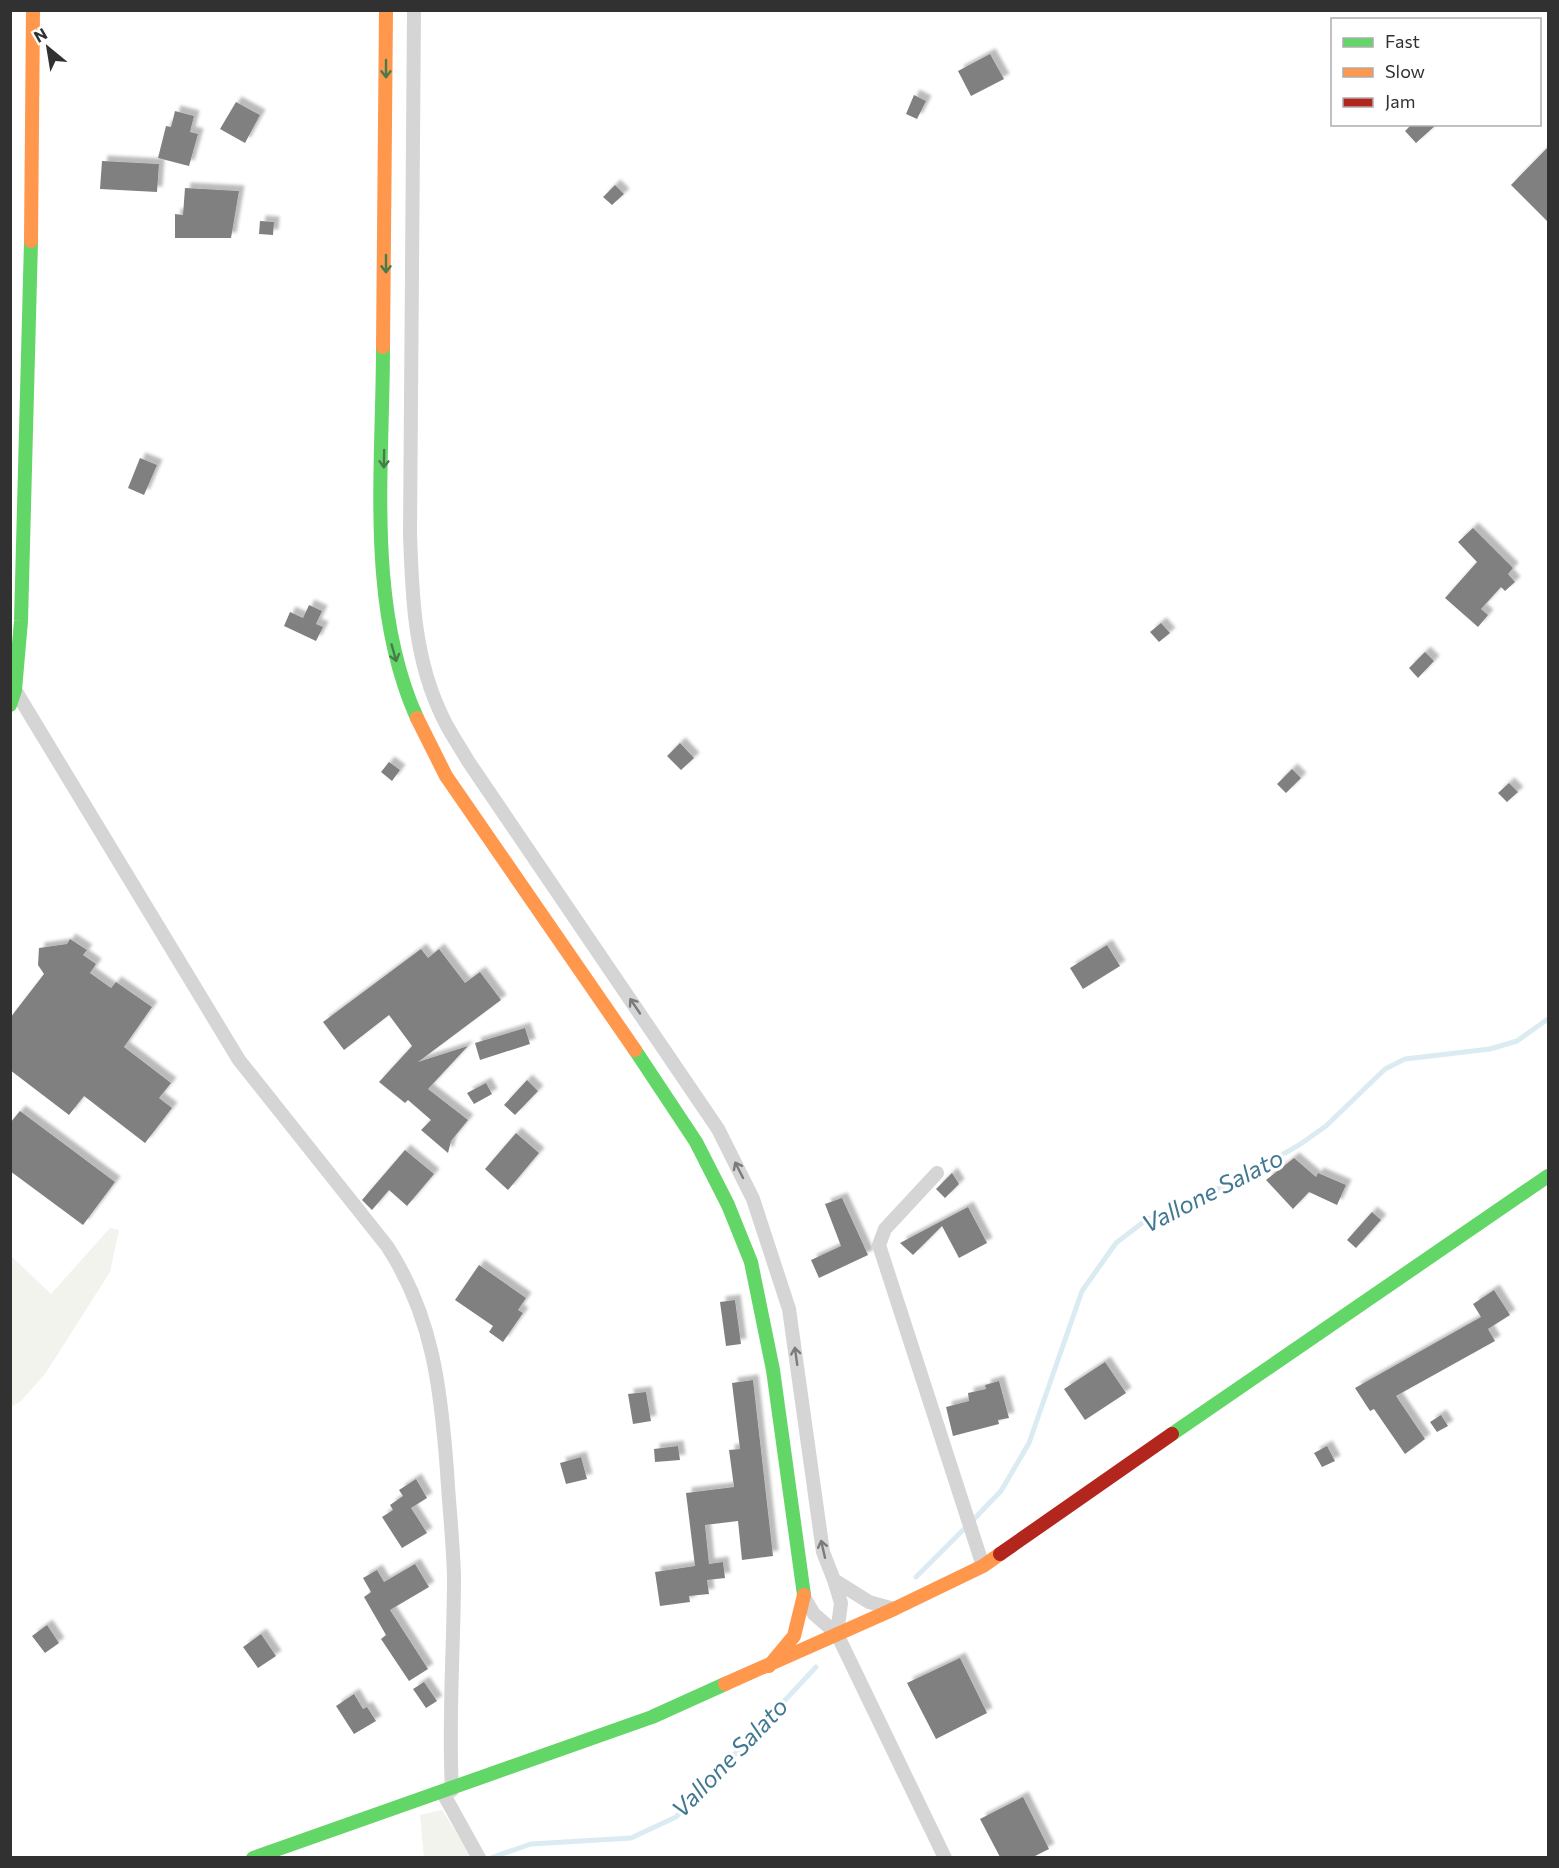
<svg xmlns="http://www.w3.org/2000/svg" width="1559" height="1868" font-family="Commissioner,sans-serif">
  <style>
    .green { fill: #f1f3ec }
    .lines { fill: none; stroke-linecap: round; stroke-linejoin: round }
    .stream { stroke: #dbebf2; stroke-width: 5 }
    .building { fill: #808080; filter: url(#shadow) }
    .street { stroke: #d5d5d5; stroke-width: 14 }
    .fast { stroke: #63d668; stroke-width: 14 }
    .slow { stroke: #ff974d; stroke-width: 14 }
    .jam { stroke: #b3261e; stroke-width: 14 }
    .oneway { stroke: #487b4a }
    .oneway2 { stroke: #7b7b7b }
    .labels { text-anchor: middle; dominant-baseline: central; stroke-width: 6; stroke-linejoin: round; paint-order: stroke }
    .water-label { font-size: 24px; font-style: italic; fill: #407792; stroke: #fff }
  </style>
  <defs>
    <filter id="shadow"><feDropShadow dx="5.5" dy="-5.5" stdDeviation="1.5" flood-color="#0004"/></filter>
  </defs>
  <rect width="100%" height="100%" fill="#fff"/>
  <path class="green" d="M110,1228L119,1230L110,1272L45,1374L21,1401L11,1407V1256L51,1294Z
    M442,1810L472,1857H424L420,1815Z"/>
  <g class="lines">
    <path class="stream" d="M974,1519L1001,1491L1029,1443L1082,1291L1116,1243L1146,1220L1236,1181L1299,1145L1326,1126L1385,1069L1405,1059L1490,1049L1517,1041L1548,1019
      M916,1577L963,1530
      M493,1857L531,1844L631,1838L676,1817L816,1667"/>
  </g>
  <path class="building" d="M990,54L1004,79L971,96L958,71Z
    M914,95L926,101L917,119L906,114Z
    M236,102L260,115L245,143L220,129Z
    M175,111L194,116L190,132L198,134L189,166L158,158L166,126L171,127Z
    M1412,124H1437L1416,143L1405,131Z
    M1548,147V222L1511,185Z
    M102,161L159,164L157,192L100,189Z
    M615,185L624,194L612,205L603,197Z
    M185,188L239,191L231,238H175V214L183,215Z
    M260,221L274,222L273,235L259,234Z
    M140,458L157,465L144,495L128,488Z
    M1473,528L1513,568L1508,574L1515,582L1505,591L1501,587L1481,609L1488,615L1478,627L1445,598L1477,562L1458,542Z
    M309,605L322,611L316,624L323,627L316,641L284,626L290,612L303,618Z
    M1161,623L1170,633L1159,642L1150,632Z
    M1425,652L1434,661L1418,678L1409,668Z
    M680,743L694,758L681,770L667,756Z
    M389,762L400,770L392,781L381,772Z
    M1292,769L1301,778L1286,793L1277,784Z
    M1509,783L1518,792L1507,802L1498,793Z
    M70,939L87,950L83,955L96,964L90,973L111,988L116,982L152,1007L124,1047L171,1083L159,1098L172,1108L145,1143L84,1096L69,1115L10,1070V1018L44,974L38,965L39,948L67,944Z
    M1107,945L1120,966L1083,989L1070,968Z
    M421,949L428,958L439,949L465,983L480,972L501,1000L418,1062L468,1046L428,1089L468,1120L451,1141L448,1153L421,1130L431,1120L408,1100L405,1103L379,1082L412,1046L389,1015L344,1050L323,1022Z
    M525,1028L530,1044L480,1060L475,1043Z
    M527,1080L538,1091L515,1115L504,1105Z
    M486,1083L492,1094L474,1104L467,1093Z
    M20,1111L115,1182L83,1225L10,1171V1123Z
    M516,1133L539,1153L508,1190L485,1169Z
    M405,1150L434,1174L407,1206L389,1190L372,1210L362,1200Z
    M1294,1158L1316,1177L1318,1173L1346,1185L1337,1205L1309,1192L1293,1209L1266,1180Z
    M952,1173L959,1184L945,1198L936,1189Z
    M842,1198L868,1255L819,1278L811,1260L841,1246L825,1204Z
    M968,1207L987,1243L959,1258L942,1226L913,1255L900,1243Z
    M1372,1212L1381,1220L1356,1248L1347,1240Z
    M479,1265L526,1298L518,1310L523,1313L503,1342L489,1332L493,1326L455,1300Z
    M1494,1290L1510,1315L1488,1329L1495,1341L1396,1396L1425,1439L1405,1454L1374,1409L1370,1411L1355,1388L1481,1317L1473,1304Z
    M735,1300L741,1344L726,1346L720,1302Z
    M1105,1362L1126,1393L1085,1420L1064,1389Z
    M753,1380L773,1556L742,1560L738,1521L705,1525L709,1564L723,1562L725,1578L707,1580L709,1594L689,1596L690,1602L660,1606L655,1572L695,1566L686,1493L734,1487L729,1450L740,1449L732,1383Z
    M999,1381L1009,1418L998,1420L999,1424L953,1436L946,1407L969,1401L968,1393L986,1389L985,1385Z
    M646,1392L651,1421L633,1424L628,1394Z
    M1441,1415L1448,1426L1437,1432L1430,1422Z
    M678,1446L680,1460L655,1462L654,1449Z
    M1327,1446L1335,1461L1322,1467L1314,1453Z
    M581,1457L587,1479L566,1484L560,1463Z
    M416,1479L427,1498L411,1508L427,1533L402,1548L382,1517L393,1510L390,1505L403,1496L399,1490Z
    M415,1564L429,1587L390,1610L428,1669L409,1681L381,1639L386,1635L364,1597L371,1592L363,1578L377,1570L384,1582Z
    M47,1625L59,1643L45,1653L32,1636Z
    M261,1634L276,1656L258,1668L243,1647Z
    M960,1658L987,1713L936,1739L907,1683Z
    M424,1682L437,1701L426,1708L413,1689Z
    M354,1694L363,1709L367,1707L376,1721L354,1734L336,1706Z
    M1023,1797L1049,1849L1033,1857H1000L980,1819Z"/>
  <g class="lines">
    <path class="street" d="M414,10L410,533C412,595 414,660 443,718C450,733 460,747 468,761L718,1129L753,1199L789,1309L823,1552L834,1580L869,1602L894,1609
      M15,690L239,1060L387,1246C433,1316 441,1390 447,1471C449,1506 453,1541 454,1576C454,1647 448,1718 452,1790
      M937,1173L885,1229L879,1245L983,1566
      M834,1580L841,1603L837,1634
      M805,1599L814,1614L837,1634L945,1858
      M443,1793L479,1858"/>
    <path class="fast" d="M383,347C383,468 366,605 417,718
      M10,705L15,690L21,621L31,241
      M635,1050L696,1142L728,1205L751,1262L773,1370L804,1595
      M1172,1434L1548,1176
      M253,1858L652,1717L725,1684"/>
    <path class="slow" d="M31,241L33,10
      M383,347L386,10
      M417,718L446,776L635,1050
      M769,1666L794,1636L804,1595
      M725,1684L894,1609L983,1566L1000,1554"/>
    <path class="jam" d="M1000,1554L1172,1434"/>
  </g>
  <defs><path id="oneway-shaft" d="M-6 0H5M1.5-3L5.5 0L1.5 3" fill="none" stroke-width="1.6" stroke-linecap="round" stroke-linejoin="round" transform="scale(1.5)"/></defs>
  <g class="oneway">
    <use href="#oneway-shaft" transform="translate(386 69) rotate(90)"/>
    <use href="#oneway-shaft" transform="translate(386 264) rotate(90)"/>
    <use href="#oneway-shaft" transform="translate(384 459) rotate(91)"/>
    <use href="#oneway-shaft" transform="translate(394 653) rotate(74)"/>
  </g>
  <g class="oneway2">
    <use href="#oneway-shaft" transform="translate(635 1006) rotate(-124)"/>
    <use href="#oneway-shaft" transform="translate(739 1170) rotate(-117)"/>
    <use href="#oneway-shaft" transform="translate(796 1356) rotate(-98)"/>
    <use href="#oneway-shaft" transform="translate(823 1549) rotate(-103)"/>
  </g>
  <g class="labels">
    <g class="water-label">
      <text transform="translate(1212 1190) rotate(-27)">Vallone Salato</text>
      <text transform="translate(729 1757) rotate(-46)">Vallone Salato</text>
    </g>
  </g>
  <rect width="1559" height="1868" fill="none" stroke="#313131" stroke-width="24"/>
  <rect x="1331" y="18" width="210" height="108" fill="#ffffff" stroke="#adadad" stroke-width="1.5"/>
  <rect x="1343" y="38" width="30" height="9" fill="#63d668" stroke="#adadad" stroke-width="1.5"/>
  <text x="1385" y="48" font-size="18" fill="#313131">Fast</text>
  <rect x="1343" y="68" width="30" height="9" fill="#ff974d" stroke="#adadad" stroke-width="1.5"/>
  <text x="1385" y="78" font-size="18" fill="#313131">Slow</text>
  <rect x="1343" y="98" width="30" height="9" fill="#b3261e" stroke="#adadad" stroke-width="1.5"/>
  <text x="1385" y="108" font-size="18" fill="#313131">Jam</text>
  <g transform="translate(48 48) rotate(330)" stroke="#ffffff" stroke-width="4.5" paint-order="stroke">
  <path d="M0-4.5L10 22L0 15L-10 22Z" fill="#313131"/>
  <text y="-9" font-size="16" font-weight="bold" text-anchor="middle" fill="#313131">N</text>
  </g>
</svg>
